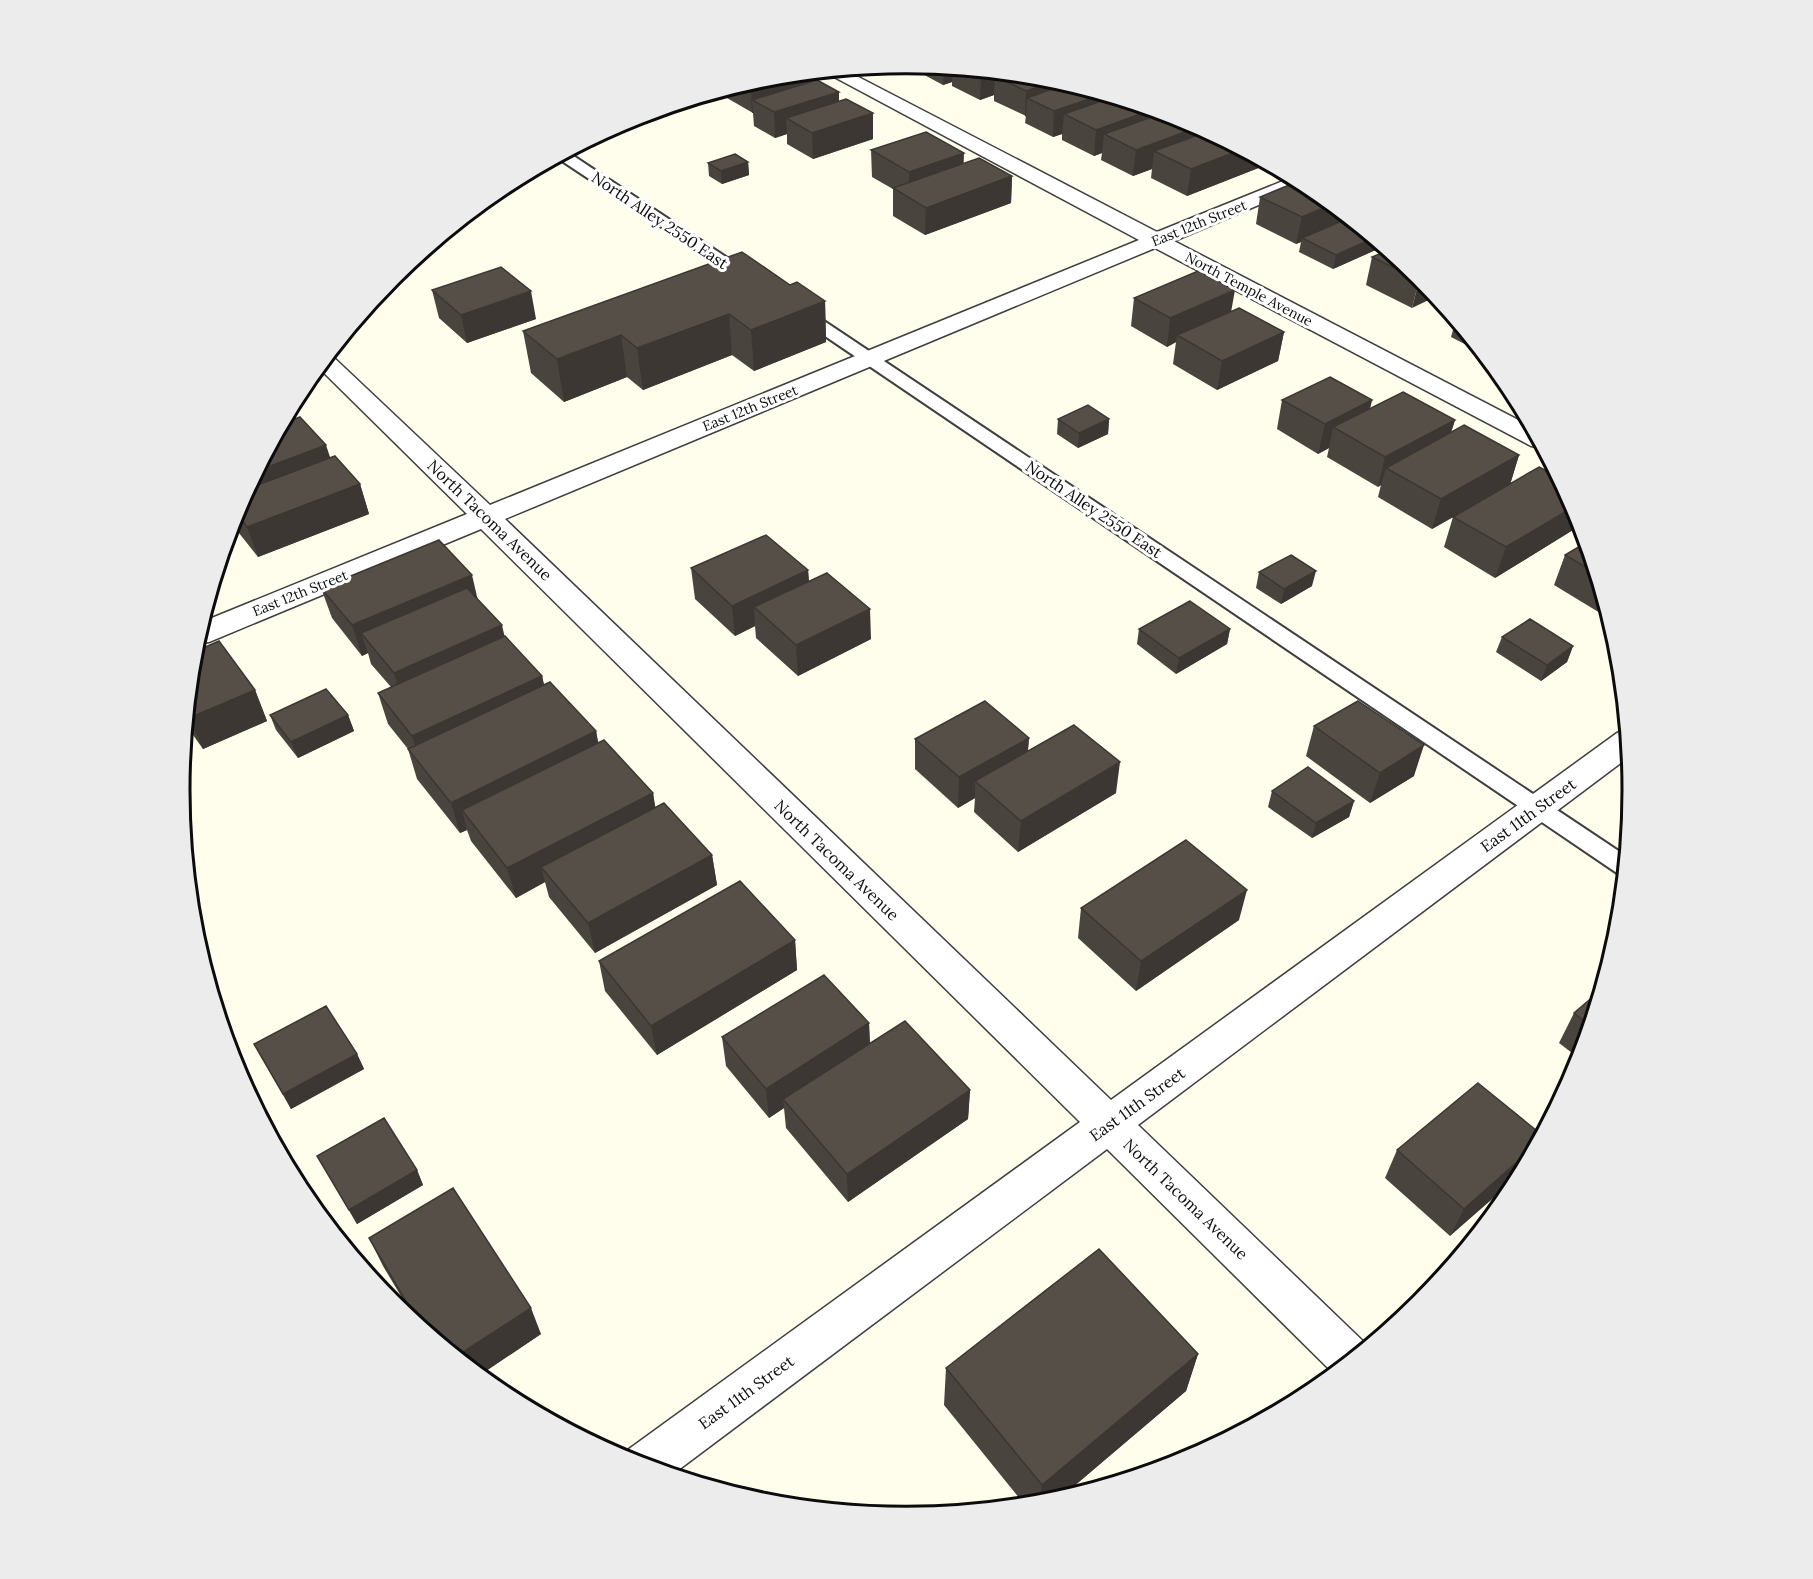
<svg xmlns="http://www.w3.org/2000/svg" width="1813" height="1579" font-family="Lora,serif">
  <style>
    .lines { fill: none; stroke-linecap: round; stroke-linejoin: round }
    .service-casing { stroke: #3f3f3f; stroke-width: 4 }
    .minor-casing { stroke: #3f3f3f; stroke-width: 3 }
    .service { fill: #fff; fill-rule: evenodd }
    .minor { fill: #fff; fill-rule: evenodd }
    .wall { fill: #4a443e }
    .shaded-wall { fill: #3c3732 }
    .building { fill: #564f48; stroke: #3c3732; stroke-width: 1.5 }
    .labels { text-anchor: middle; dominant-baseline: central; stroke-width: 6; stroke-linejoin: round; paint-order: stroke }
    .far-street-label { font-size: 14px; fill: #0c0c0c; stroke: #fff }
    .street-label { font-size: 16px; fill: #0c0c0c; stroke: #fff }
    .rim { fill: none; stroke: #0c0c0c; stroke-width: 3 }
  </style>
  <rect width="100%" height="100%" fill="#fffdec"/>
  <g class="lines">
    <g class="service-casing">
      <path id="service" d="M566,151L750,273L753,276L750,279H740L556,157Z
        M800,307L806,309L1626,856L1624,876L1617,873L794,315L792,312L794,309Z"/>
    </g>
    <g class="minor-casing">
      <path id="minor" d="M843,69L1157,232L1293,177L1308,184L1174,241L1532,427L1544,448L1531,446L1155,248L505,519L1111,1100L1617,733L1627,730L1630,756L1138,1125L1367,1345L1368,1346L1334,1374L1107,1149L673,1474L625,1459L629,1449L1080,1122L481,529L209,642L195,644L202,622L467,514L318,367L329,353L490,505L1139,240L823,71Z"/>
    </g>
    <use href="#service" class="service"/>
    <use href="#minor" class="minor"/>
  </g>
  <path class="wall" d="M908,63L1049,77L1112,96V97L1148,118L1195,136L1209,131L1267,162L1266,165L1187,196L1151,178L1152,169L1133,176L1101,160L1102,153L1094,156L1062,140V134L1053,137L1025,123L1026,116L994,101V95L980,100L952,86V82L943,85L917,71V67Z
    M811,72L812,82L839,92V101L873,139L813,159L787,144V134L775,138L754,126L753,113L727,98L726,89L765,77Z
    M871,150L963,164L1012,176L1011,203L925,235L893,216V189L872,177Z
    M748,162L749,175L722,184L709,176L708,163Z
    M1310,186L1349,217V218L1381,244L1380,248L1333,269L1299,252L1301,242L1296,244L1256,224L1260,197Z
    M1372,257L1420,276L1412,308L1366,285Z
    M790,285L825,301L826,342L754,371L732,355L643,390L627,377L564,402L531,373L523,331Z
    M432,290L536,319L467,343L439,318Z
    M1134,298L1231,311L1284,332L1278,361L1217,390L1173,364L1176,342L1167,347L1131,326Z
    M1456,319L1484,354L1451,337Z
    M1282,400H1372L1370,408L1455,420L1451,432L1519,455L1510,484L1578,512L1581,524V525L1495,578L1444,547L1453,517L1432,529L1378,497L1381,485L1378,487L1327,457L1329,448L1318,454L1277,429Z
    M1058,419H1109L1108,434L1078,448L1057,434Z
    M330,458L360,484L369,514L258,557L235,528L232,521L235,511Z
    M1587,542L1610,619L1554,585L1565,555Z
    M691,568L808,570L809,581L871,639L798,676L756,638L755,626L735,636L695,599Z
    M1259,572L1312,586L1281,604L1256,588Z
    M321,588L478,600L505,637L542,676L544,685L596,731L598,743L653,793L655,808L712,855L717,885L595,953L549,897L545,882L516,898L471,841L467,830L460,833L417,779L408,749L388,724L378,693L391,687L371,664L368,653L362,656L332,618Z
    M1139,629H1230L1227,644L1176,674L1137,644Z
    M1502,637L1573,646L1567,662L1541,681L1496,652Z
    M194,652L255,690L267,721L203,749L186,725Z
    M270,715H348L354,731L298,758L276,730Z
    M1314,726L1414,776L1370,803L1306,756Z
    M1029,738L1028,751L1116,793L1018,852L974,812L975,798L958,808L915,769V739Z
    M1272,791L1354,801L1349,817L1312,838L1268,807Z
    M1081,908L1239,920L1136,991L1078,938Z
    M795,940L797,970L657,1055L605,991L599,961Z
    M1601,990L1580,1059L1559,1043L1574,1013Z
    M869,1023L870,1044L970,1090L968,1119L848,1202L786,1128L784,1108L769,1118L726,1066L722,1037Z
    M254,1044L357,1054L364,1069L291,1109Z
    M1542,1135L1450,1236L1385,1178L1397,1150Z
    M317,1156L417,1170L423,1185L357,1224Z
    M1511,1193L1463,1251H1462L1477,1223Z
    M369,1238L541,1334L480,1375L417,1323L383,1266Z
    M1198,1354L1186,1391L1060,1498L1048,1502L1024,1504L944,1405L946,1368Z"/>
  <path class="shaded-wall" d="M944,67L953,68L952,82L943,85Z
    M992,71L1032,75L995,76L994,95L980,100L981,75Z
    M811,72L812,94L752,100L753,113H752L751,87L795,74Z
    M1058,80L1094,91L1027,98L1026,116L1025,117L1026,91Z
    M839,92V117L786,118L787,134L775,138L774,112Z
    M1104,94L1112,96L1110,117L1064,114L1062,134L1053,137L1054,111Z
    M1149,111L1146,137L1104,134L1102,153L1094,156L1096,130Z
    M873,113V139L813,159L812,133Z
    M1196,128L1192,154L1154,151L1152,169L1133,176L1136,150Z
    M1243,149L1267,162L1266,165L1187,196L1191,169Z
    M964,153L963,179L909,198V172Z
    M748,162L749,175L722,184L721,171Z
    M1012,176L1011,203L925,235L926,208Z
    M1333,204L1349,217L1348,222L1302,238L1301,242L1296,244L1302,217Z
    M1374,238L1381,244L1380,248L1333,269L1336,255Z
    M432,244L433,252L415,258Z
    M1422,278L1437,296L1412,308L1419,280Z
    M1235,290L1230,318L1177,335L1176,342L1167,347L1170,318Z
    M531,291L536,319L467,343L461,315Z
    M825,301L826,342L754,371L751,330Z
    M729,314L732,355L643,390L637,348Z
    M1284,332L1278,361L1217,390L1222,361Z
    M621,335L627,377L564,402L557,359Z
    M1372,400L1365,429L1333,427L1329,448L1318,454L1325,424Z
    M1109,419L1108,434L1078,448L1079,433Z
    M1455,420L1446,449L1386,468L1381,485L1378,487L1385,457Z
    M326,445L336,475L246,491L257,471Z
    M1519,455L1510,485L1432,529L1441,499Z
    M360,484L369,514L258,557L247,527Z
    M1575,506L1578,512L1581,524V525L1495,578L1506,547Z
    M808,570L810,600L754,607L755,626L735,636L732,606Z
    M1316,571L1312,586L1281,604L1284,589Z
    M472,575L479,605L361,633L368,653L362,656L352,625Z
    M870,609L871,639L798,676L796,645Z
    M502,625L509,656L404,704L394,673Z
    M1230,629L1227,644L1176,674L1179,658Z
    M1573,646L1567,662L1541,681L1547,665Z
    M542,676L549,707L422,767L412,736Z
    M255,690L267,721L203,749L189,718Z
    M348,715L354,731L298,758L291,742Z
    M596,731L602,762L462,810L467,830L460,833L451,803Z
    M1029,738L1026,768L975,781V798L958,808L959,777Z
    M1424,745L1414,776L1370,803L1380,773Z
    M1120,762L1116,793L1018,852L1021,821Z
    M653,793L658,823L541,867L545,882L516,898L507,868Z
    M1354,801L1349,817L1312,838L1316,823Z
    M712,855L717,885L595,953L588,923Z
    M1247,890L1239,920L1136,991L1141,961Z
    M795,940L797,970L657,1055L651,1026Z
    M869,1023L870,1053L783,1099L784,1108L769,1118L766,1089Z
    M357,1054L364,1069L291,1109L283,1094Z
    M970,1090L968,1119L848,1202L847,1174Z
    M1536,1145L1522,1173L1450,1236L1464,1209Z
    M417,1170L423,1185L357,1224L349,1210Z
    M531,1308L541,1334L480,1375L457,1356Z
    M1198,1354L1186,1391L1060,1498L1048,1502L1039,1503L1042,1485Z"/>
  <path class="building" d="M969,69L992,71L981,75Z
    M1005,73L1049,77L1058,80L1026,91L995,76Z
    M795,74L751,87L744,83L765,77Z
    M817,80L839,92L774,112L752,100Z
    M1069,83L1104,94L1054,111L1027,98Z
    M1113,97L1130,102L1149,111L1096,130L1064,114Z
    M846,99L873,113L812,133L786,118Z
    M1163,113L1196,128L1136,150L1104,134Z
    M1209,131L1243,149L1191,169L1154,151Z
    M926,132L964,153L909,172L871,150Z
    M735,154L748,162L721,171L708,163Z
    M979,158L1012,176L926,208L893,188Z
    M1301,180L1310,186L1333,204L1302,217L1260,197Z
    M1349,218L1374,238L1336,255L1302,238Z
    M1389,250L1420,276L1422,278L1419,280L1372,257Z
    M742,252L790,285L797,282L825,301L751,330L729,314L637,348L621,335L557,359L523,331Z
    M501,267L531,291L461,315L432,290Z
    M1198,271L1235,290L1170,318L1134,298Z
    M1239,308L1284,332L1222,361L1177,335Z
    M1330,377L1372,400L1325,424L1282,400Z
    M1403,392L1455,420L1385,457L1333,427Z
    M1088,405L1109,419L1079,433L1058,419Z
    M300,417L326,445L257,471L282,424Z
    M1464,425L1519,455L1441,499L1386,468Z
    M335,456L360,484L247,527L235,512L247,489Z
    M1539,467L1560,478L1575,506L1506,547L1453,517Z
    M766,535L808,570L732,606L691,568Z
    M439,540L472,575L352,625L321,588Z
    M1587,542L1596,573L1565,555Z
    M1291,555L1316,571L1284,589L1259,572Z
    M827,573L870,609L796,645L754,607Z
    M467,588L502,625L394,673L361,633Z
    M1190,601L1230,629L1179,658L1139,629Z
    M1530,619L1573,646L1547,665L1502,637Z
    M505,636L542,676L412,736L378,693Z
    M219,641L255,690L189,718L187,716L194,652Z
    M550,682L596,731L451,803L408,749Z
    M326,689L348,715L291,742L270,715Z
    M985,701L1029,738L959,777L915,739Z
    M1358,701L1424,745L1380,773L1314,726Z
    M1074,725L1120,762L1021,821L975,781Z
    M604,740L653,793L507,868L462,810Z
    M1308,767L1354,801L1316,823L1272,791Z
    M664,803L712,855L588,923L541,867Z
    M1186,840L1247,890L1141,961L1081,908Z
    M740,881L795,940L651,1026L599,961Z
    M824,975L869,1023L766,1089L722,1037Z
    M1601,990L1590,1026L1574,1013Z
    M326,1006L357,1054L283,1094L254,1044Z
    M905,1021L970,1090L847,1174L783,1099Z
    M1478,1083L1542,1135L1536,1145L1464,1209L1397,1150Z
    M384,1118L417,1170L349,1210L317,1156Z
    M453,1188L531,1308L457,1356L421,1327L369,1238Z
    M1511,1193L1482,1228L1477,1223Z
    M1099,1249L1198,1354L1042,1485L946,1368Z
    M782,1498L787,1504L776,1503Z"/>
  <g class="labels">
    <g class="far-street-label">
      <text transform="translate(1199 223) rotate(-22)">East 12th Street</text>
      <text transform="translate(1249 289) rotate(28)">North Temple Avenue</text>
      <text transform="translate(750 408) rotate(-22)">East 12th Street</text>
      <text transform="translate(300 593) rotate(-22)">East 12th Street</text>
    </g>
    <g class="street-label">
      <text transform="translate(660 220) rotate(34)">North Alley 2550 East</text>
      <text transform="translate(1094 509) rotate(34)">North Alley 2550 East</text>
      <text transform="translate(490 520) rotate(44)">North Tacoma Avenue</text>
      <text transform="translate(1528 815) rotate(-36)">East 11th Street</text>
      <text transform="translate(837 860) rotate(44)">North Tacoma Avenue</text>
      <text transform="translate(1137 1104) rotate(-36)">East 11th Street</text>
      <text transform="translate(1186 1199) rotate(44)">North Tacoma Avenue</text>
      <text transform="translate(746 1392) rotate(-36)">East 11th Street</text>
    </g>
  </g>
  <path d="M0 0H1813V1579H0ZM190 790a716 716 0 1 1 1432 0a716 716 0 1 1-1432 0Z" fill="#ececec" fill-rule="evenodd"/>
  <path class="rim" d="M190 790a716 716 0 1 1 1432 0a716 716 0 1 1-1432 0Z"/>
</svg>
